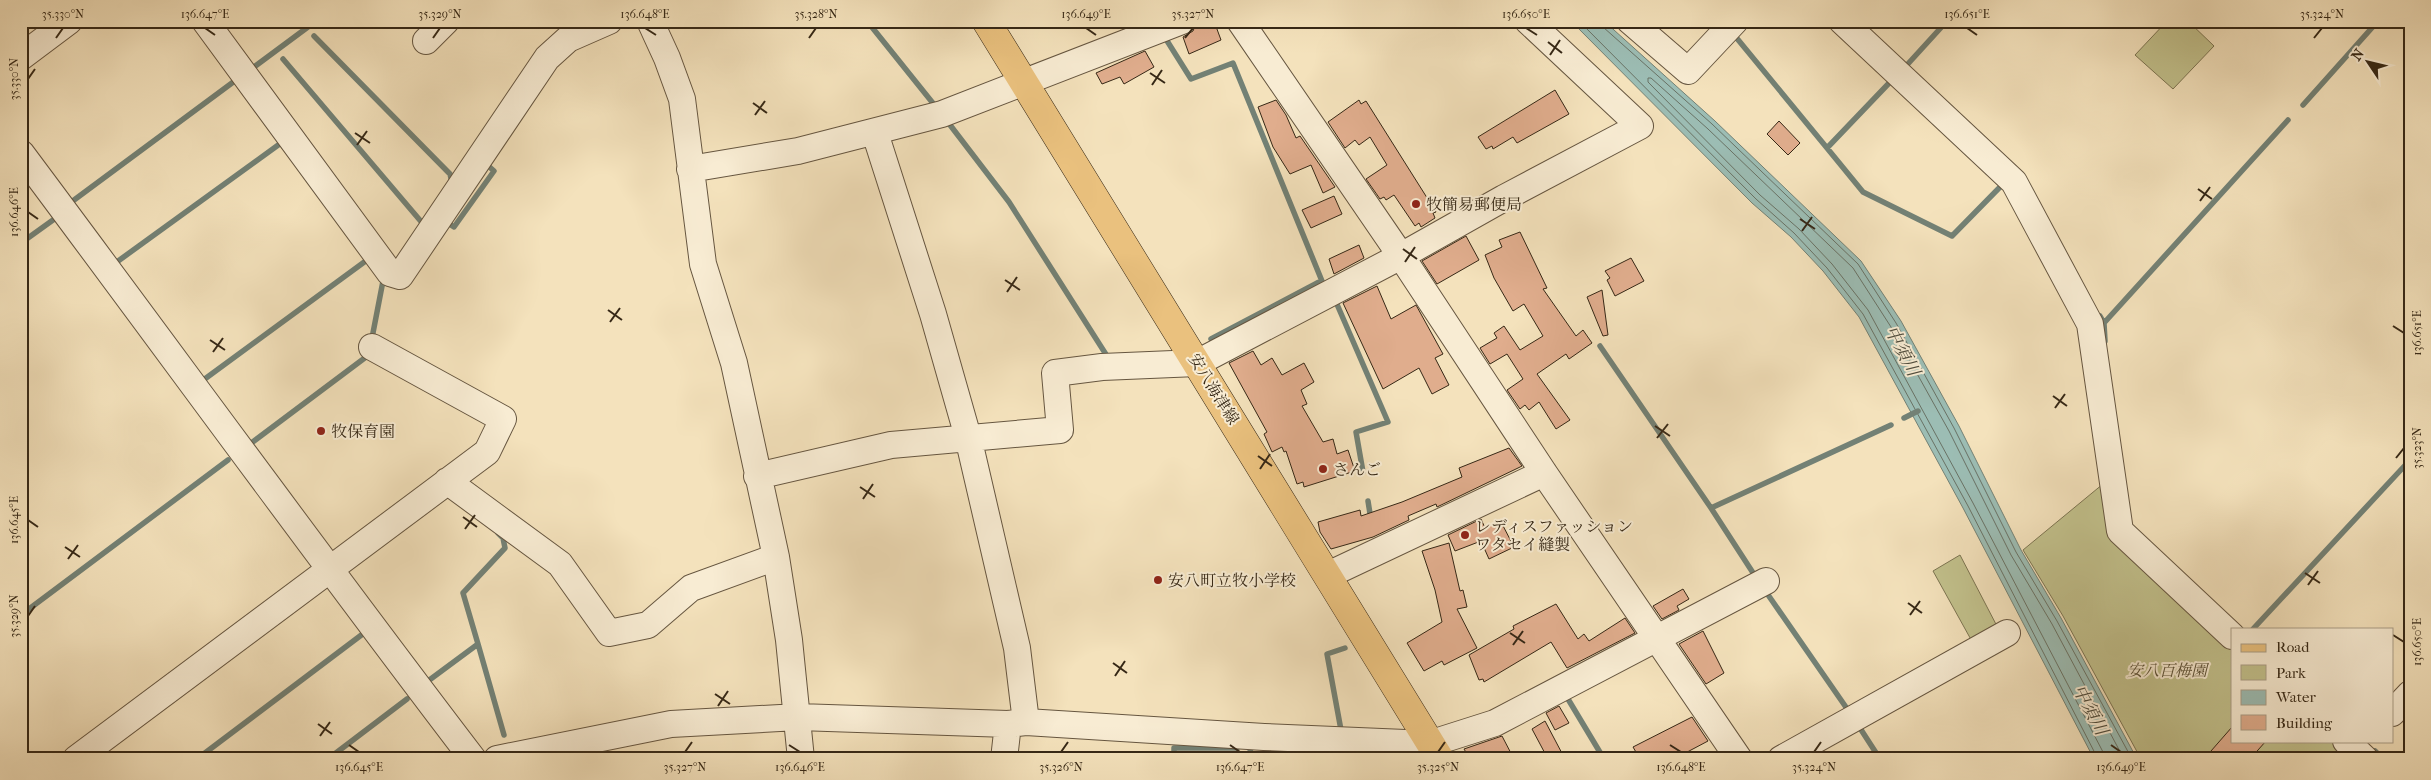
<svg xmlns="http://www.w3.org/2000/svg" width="2431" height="780" font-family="'IM FELL French Canon','Noto Serif JP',serif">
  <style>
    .green { fill: #c2c18c; stroke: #7c7451 }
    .water { fill: #9cbdb4; stroke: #738175 }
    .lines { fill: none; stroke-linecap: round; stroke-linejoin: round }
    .shore { stroke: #697265; stroke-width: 1 }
    .stream { stroke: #738175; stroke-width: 5.5 }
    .building { fill: #e0ad8d; stroke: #362816 }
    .minor-casing { stroke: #665640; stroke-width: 28 }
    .major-casing { stroke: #362816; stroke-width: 29 }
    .minor { stroke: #f8ecd3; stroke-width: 26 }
    .major { stroke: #eac17e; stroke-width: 28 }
    .ticks { fill: none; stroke: #362816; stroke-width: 2 }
    .poi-dot { fill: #8f2418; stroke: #f8ecd3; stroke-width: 2 }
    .labels { text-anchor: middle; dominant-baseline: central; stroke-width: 4; stroke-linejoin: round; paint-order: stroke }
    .poi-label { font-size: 16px; fill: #362816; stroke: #f8ecd3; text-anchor: start }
    .street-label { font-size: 16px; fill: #362816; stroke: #f8ecd3 }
    .park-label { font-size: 16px; font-style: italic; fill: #594e34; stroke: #f8ecd3 }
    .water-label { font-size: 18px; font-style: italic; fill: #504d3e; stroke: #f8ecd3 }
    .neatline { fill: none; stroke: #362816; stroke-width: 2 }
    .ticks-label { font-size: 12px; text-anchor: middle; fill: #362816 }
  </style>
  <rect width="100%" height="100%" fill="#f4e2bc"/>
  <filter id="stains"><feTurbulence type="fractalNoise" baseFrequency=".004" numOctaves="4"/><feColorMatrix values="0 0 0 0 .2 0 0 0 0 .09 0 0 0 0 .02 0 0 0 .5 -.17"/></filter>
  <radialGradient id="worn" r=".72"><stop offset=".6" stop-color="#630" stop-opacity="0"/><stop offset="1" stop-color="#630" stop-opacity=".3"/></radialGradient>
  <path class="green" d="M2167,21H2188L2214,46L2173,89L2135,55Z
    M2109,479L2116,534L2232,643V741H2337L2356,759H2141L2063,616L2023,550Z
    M1960,555L1999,630L1974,645L1933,571Z"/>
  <path class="water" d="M1571,21H1604L1715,121L1861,261L1901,321L1959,426L2021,550L2061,618L2137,759H2094L1963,508L1859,317L1823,271L1791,237L1752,203Z"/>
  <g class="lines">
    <path class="shore" d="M1579,21L1756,199L1794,233L1827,268L1863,314L1968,506L2098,759
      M1601,21L1603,27L1712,124L1858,264L1896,323L1954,428L2016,552L2057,621L2132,759
      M2105,759L2103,752L1973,503L1868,310L1832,264L1799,229L1760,195L1648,82V78H1651L1708,129L1853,268L1891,327L1949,431L2011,555L2052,624L2124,759"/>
    <path class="stream" d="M867,21L936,107
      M1132,26L1145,21
      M314,36L450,174L452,183
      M1164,36L1191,79L1233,63L1324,286
      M1735,36L1827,148L1892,80
      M283,59L424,225
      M1906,66L1947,21
      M250,70L312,24L309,21
      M2303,105L2378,21
      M947,121L1009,202L1107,356
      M1827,148L1863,192L1952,236L2003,184
      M70,203L236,80
      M446,222L454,227L494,171L485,163
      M21,243L53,220
      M114,264L281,143L284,147
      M1336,302L1388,422L1356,432L1363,472
      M2100,316L2104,323L2105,341
      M2104,323L2288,120
      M372,338L383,281L380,277
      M1211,339L1321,281
      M1600,346L1711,508
      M202,381L367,260
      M1904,418L1918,411
      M250,444L370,354
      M1368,501L1371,520
      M1757,579L1711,508L1891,425
      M1764,589L1850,713
      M21,615L228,460
      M2253,629L2410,460
      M478,644L504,735
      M428,681L478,644L463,593L505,548L503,538L498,533
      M1565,694L1604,759
      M1858,725L1880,759
      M1341,730L1327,654L1345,648
      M2375,751L2383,759
      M197,759L364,633
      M328,759L407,699
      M453,759L455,757
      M1174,759V748H1237
      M1248,759L1251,748
      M1332,759L1333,750"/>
  </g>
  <path class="building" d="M1208,21H1214L1221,40L1189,54L1183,37L1193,31L1195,26Z
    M1145,51L1154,67L1124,84L1120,77L1102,84L1096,73Z
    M1555,90L1569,114L1517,143L1513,137L1493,149L1492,146L1486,149L1478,137Z
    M1276,100L1286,115L1296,138L1300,136L1335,187L1323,193L1311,165L1290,174L1273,147L1258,107Z
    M1359,100L1361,104L1366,101L1436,212L1433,213L1435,218L1421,227L1419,223L1415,226L1394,195L1386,200L1384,197L1380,199L1366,179L1387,165L1370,137L1359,145L1355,140L1345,148L1328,122Z
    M1779,121L1800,143L1788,155L1767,134Z
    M1334,196L1342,214L1311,228L1302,210Z
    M1520,232L1547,288L1543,289L1576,336L1583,330L1592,343L1569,359L1566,354L1537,374L1570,420L1556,429L1539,402L1529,410L1525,405L1520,409L1507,390L1523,379L1507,354L1490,364L1480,348L1497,338L1494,333L1504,326L1520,350L1543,336L1524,304L1513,311L1494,278L1485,255L1502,247L1499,240Z
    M1466,236L1479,260L1437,284L1422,261Z
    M1359,245L1364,258L1334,274L1329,259Z
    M1631,258L1644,281L1615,296L1607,280L1610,278L1605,271Z
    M1377,286L1391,319L1416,305L1443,354L1435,358L1449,385L1432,394L1419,368L1383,389L1343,303Z
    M1602,290L1608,335L1603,336L1587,297Z
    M1253,351L1261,365L1272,358L1282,375L1304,363L1314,382L1301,390L1307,404L1302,406L1323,442L1333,439L1337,454L1348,450L1355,471L1304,487L1303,482L1297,484L1286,451L1284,452L1282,447L1272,452L1264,434L1267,432L1229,363Z
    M1509,448L1522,466L1518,468L1437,507L1436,504L1408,516L1409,520L1373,537L1331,549L1320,532L1318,522L1360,510L1361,516L1402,502L1462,477L1459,468Z
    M1481,519L1485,528L1500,520L1514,547L1489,559L1481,541L1455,551L1448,535Z
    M1449,543L1460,591L1463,590L1467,607L1457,609L1477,648L1444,665L1442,661L1424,671L1407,643L1442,622L1435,590L1422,551Z
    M1683,589L1689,599L1677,606L1679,610L1662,619L1653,606Z
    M1556,604L1578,639L1584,634L1589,641L1625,618L1635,633L1567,668L1551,642L1484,682L1483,679L1479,680L1469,655L1514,629L1513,626Z
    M1703,631L1724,673L1706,684L1679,644Z
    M1559,706L1569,723L1555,730L1546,713Z
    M1692,717L1708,741L1674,759H1640L1633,747Z
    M1545,721L1565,759H1548L1532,729Z
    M2232,727V741H2266L2250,759H2204Z
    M1502,736L1514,759H1470L1464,749Z"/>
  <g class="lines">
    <g class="minor-casing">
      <path id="minor" d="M205,21L390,273L400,276L547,58L568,39L609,21
        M650,21L667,58L682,99L703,264L734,363L776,557L789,640L801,759
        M1240,21L1401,256L1504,198L1640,126L1528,21
        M1630,21L1688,71L1735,21
        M1842,21L2014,182L2090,324L2120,531L2232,636
        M426,41L446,21
        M21,57L69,21
        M875,133L933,314L968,437L1017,648L1026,722
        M21,153C172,355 320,559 473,759
        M690,169L798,151L942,114L1182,21
        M757,476L891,445L1060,430L1055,373L1102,367L1197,363L1401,256L1544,473L1739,759
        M447,481L560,564L609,633L648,625L691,588L776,557
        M1328,575L1544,473
        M2392,713L2410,694
        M2346,741L2365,759
        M76,759L487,452L503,419L372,347
        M497,759L671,724L798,717L1008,724L1026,722L1264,737L1429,744L1495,723L1766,581
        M1004,759L1008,724
        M1781,759L2007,633"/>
    </g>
    <g class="major-casing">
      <path id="major" d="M986,21L1440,759"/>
    </g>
    <use href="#minor" class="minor"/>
    <use href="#major" class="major"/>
  </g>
  <path class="ticks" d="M205,28L215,35M645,28L656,35M1086,28L1096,35M1526,28L1537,35M1967,28L1977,35M56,38L63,28M433,38L440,28M809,38L816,28M1185,38L1193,28M2314,38L2322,28M1548,42L1562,53M1550,55L1560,40M1150,73L1165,83M28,79L35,69M1152,85L1162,70M753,103L767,113M755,115L765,101M355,133L370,143M357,145L367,131M2198,189L2212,199M2200,201L2210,187M28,212L38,219M1800,219L1815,229M1802,231L1812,217M1403,249L1417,259M1405,262L1415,247M1005,280L1020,290M1007,292L1017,277M608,310L622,320M610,322L620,308M2393,326L2404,333M210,340L225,350M213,352L223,338M2053,396L2067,406M2055,408L2065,394M1655,426L1670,436M1657,438L1668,424M1258,456L1272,466M2396,458L2404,448M1260,469L1270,454M860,487L875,497M863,499L873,484M463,517L477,527M28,520L38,527M465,529L475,515M65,547L80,557M68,559L78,545M2305,573L2320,583M2308,585L2318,571M1908,603L1922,613M1910,615L1920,601M28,616L35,606M1510,633L1525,643M2393,635L2404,642M1513,645L1523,631M1113,663L1127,673M1115,676L1125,661M715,694L730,704M718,706L728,691M318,724L332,734M320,736L330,722M349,745L359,752M789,745L800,752M1230,745L1240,752M1670,745L1681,752M2111,745L2121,752M685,752L692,742M1061,752L1068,742M1438,752L1445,742M1814,752L1821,742"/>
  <g class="poi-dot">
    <circle cx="1416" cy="204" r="5"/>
    <circle cx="321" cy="431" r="5"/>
    <circle cx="1323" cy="469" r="5"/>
    <circle cx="1465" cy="535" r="5"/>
    <circle cx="1158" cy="580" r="5"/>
  </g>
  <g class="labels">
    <g class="poi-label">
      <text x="1426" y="204">牧簡易郵便局</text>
      <text x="331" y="431">牧保育園</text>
      <text x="1333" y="469">さんご</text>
      <text x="1475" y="526">レディスファッション<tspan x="1475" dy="18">ワタセイ縫製</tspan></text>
      <text x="1168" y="580">安八町立牧小学校</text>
    </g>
    <g class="street-label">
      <text transform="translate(1214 389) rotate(58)">安八海津線</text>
    </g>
    <g class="park-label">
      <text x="2167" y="670">安八百梅園</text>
    </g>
    <g class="water-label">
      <text transform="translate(1902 351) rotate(62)">中須川</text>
      <text transform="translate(2090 710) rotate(62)">中須川</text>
    </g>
  </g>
  <rect width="2431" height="780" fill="none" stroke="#f4e2bc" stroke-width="55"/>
  <rect x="2231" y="628" width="162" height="115" fill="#f8ecd3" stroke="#aa9e87"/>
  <rect x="2241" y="644" width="25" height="8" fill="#eac17e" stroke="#aa9e87"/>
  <text x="2276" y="652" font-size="15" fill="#362816">Road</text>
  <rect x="2241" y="665" width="25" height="15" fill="#c2c18c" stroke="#aa9e87"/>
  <text x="2276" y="678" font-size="15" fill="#362816">Park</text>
  <rect x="2241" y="690" width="25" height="15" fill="#9cbdb4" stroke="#aa9e87"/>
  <text x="2276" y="702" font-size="15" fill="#362816">Water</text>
  <rect x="2241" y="715" width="25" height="15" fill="#e0ad8d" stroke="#aa9e87"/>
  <text x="2276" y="728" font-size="15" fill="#362816">Building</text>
  <g transform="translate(2368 62) rotate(305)" stroke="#f8ecd3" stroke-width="4" paint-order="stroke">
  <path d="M0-4L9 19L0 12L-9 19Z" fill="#362816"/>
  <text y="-8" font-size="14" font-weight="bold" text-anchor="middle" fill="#362816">N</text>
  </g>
  <rect x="28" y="28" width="2376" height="724" class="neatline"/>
  <g class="ticks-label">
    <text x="63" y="18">35.330°N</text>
    <text x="205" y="18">136.647°E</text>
    <text x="440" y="18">35.329°N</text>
    <text x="645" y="18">136.648°E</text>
    <text x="816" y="18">35.328°N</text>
    <text x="1086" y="18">136.649°E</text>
    <text x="1193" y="18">35.327°N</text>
    <text x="1526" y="18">136.650°E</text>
    <text x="1967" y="18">136.651°E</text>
    <text x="2322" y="18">35.324°N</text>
    <text transform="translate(14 79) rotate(-90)" y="4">35.330°N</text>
    <text transform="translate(14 212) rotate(-90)" y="4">136.646°E</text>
    <text transform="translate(2417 333) rotate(-90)" y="4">136.651°E</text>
    <text transform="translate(2417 448) rotate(-90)" y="4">35.323°N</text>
    <text transform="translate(14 520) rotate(-90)" y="4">136.645°E</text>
    <text transform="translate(14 616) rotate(-90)" y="4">35.329°N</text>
    <text transform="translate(2417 642) rotate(-90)" y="4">136.650°E</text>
    <text x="359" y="771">136.645°E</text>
    <text x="685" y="771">35.327°N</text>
    <text x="800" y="771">136.646°E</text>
    <text x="1061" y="771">35.326°N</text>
    <text x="1240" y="771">136.647°E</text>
    <text x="1438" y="771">35.325°N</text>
    <text x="1681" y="771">136.648°E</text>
    <text x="1814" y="771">35.324°N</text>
    <text x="2121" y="771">136.649°E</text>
  </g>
  <rect width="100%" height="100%" filter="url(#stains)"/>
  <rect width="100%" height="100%" fill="url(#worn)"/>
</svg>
